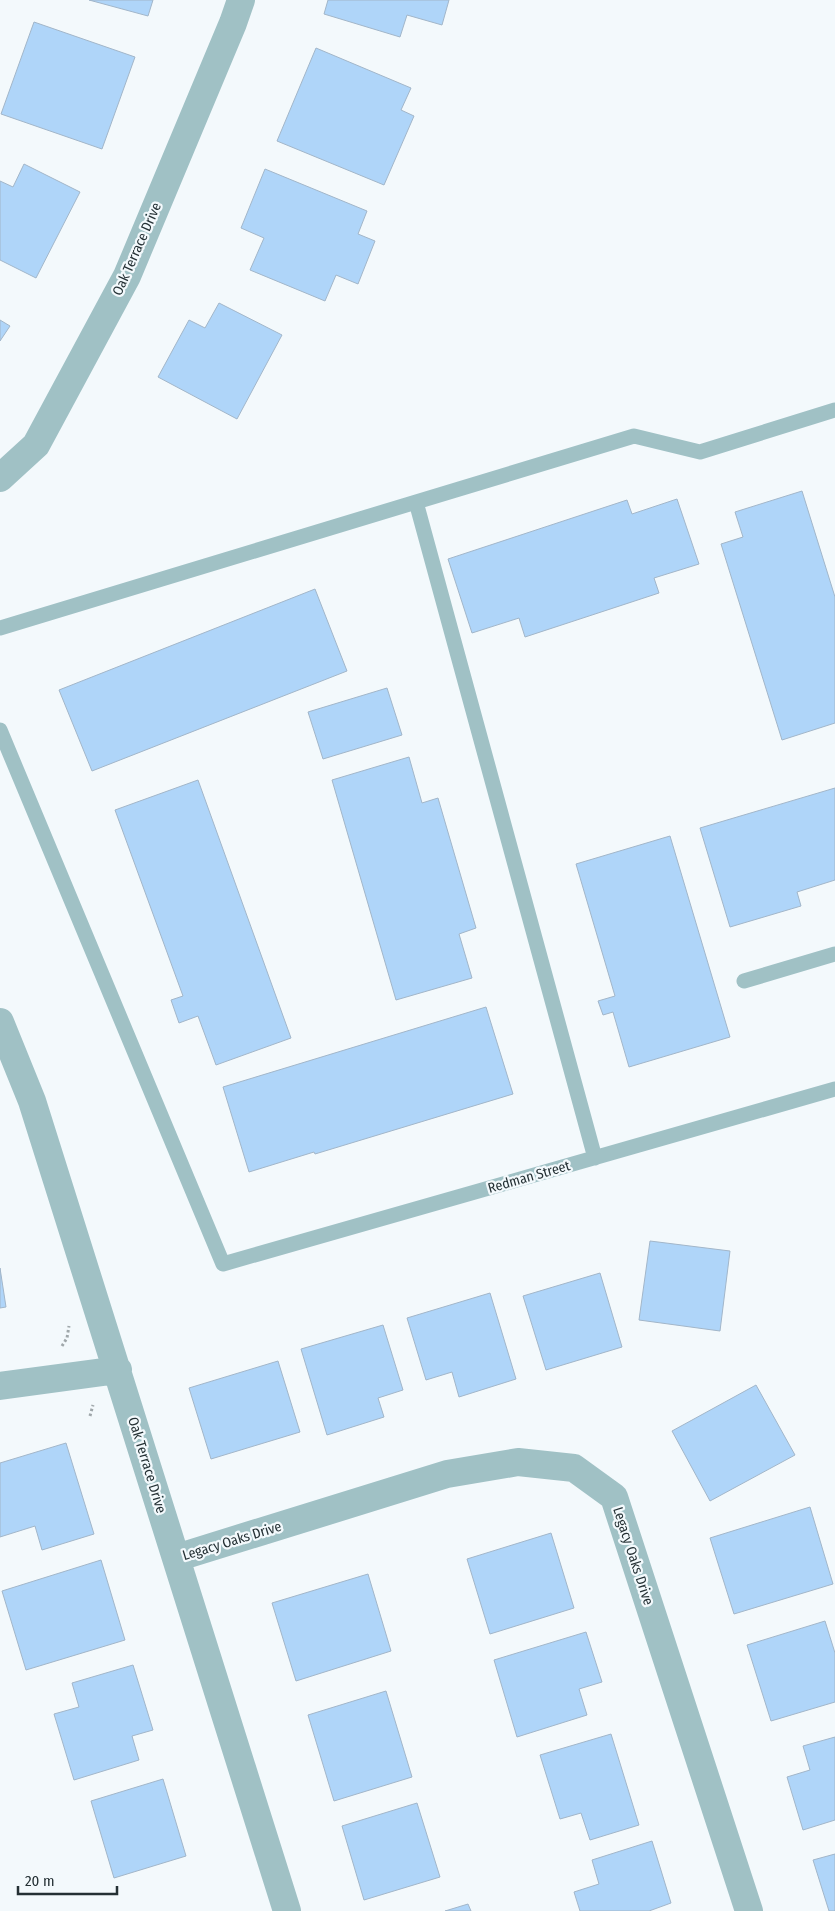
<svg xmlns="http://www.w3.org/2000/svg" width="835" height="1911" font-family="'Fira Sans Condensed',sans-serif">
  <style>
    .building { fill: #afd5f9; stroke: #a2b6c9 }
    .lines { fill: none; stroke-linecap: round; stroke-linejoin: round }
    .path { stroke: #9fa7aa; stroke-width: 3; stroke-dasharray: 2.5 2.5; stroke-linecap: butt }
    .lane { stroke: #a0c1c5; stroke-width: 15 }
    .street { stroke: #a0c1c5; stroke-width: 28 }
    .labels { text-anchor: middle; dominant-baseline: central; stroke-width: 4.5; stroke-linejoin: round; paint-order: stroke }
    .street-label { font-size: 14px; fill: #243034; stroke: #f3f9fc }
  </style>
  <rect width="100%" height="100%" fill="#f3f9fc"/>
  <path class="building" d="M89,0H153L148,16Z
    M328,0H449L442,25L407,15L400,37L324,14Z
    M34,22L135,57L102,149L1,114Z
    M316,48L411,88L401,110L414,116L384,185L277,141Z
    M24,164L80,192L36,278L0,260V181L13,187Z
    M265,169L367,211L358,234L375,241L358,284L336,275L325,301L250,270L264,238L241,228Z
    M219,303L282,335L237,419L158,377L189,320L205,328Z
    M0,320L10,326L0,341Z
    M802,491L835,597V723L782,740L721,544L743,537L735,512Z
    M677,499L699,564L654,578L659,593L525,637L519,618L472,633L448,559L627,500L632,514Z
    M315,589L347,671L92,771L59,690Z
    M387,688L402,735L323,759L308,712Z
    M409,757L422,803L438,798L476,928L459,934L472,978L396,1000L332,780Z
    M198,780L291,1038L216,1065L198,1016L179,1023L171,1000L183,996L115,810Z
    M835,788V880L797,892L801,906L730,927L700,828Z
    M670,836L730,1037L629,1067L613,1012L603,1015L598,1001L615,996L576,864Z
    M486,1007L513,1094L315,1154L314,1152L249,1172L223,1087Z
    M650,1241L730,1251L720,1331L639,1320Z
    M0,1268L6,1307L0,1308Z
    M600,1273L622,1347L546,1370L523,1296Z
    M490,1293L516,1379L459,1397L452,1372L426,1380L407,1318Z
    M383,1325L403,1390L378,1398L384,1417L327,1435L301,1349Z
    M278,1361L300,1432L211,1459L189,1388Z
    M756,1385L795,1455L710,1501L672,1431Z
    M66,1443L94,1534L42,1550L35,1526L0,1537V1463Z
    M810,1507L833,1584L734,1614L710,1538Z
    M551,1533L574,1608L490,1634L467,1559Z
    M101,1560L125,1640L26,1670L2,1591Z
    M368,1574L391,1651L296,1681L272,1603Z
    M825,1621L835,1653V1702L771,1721L747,1645Z
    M586,1632L602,1682L579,1689L587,1715L517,1737L494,1660Z
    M133,1665L153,1730L132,1736L139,1760L74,1780L54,1714L79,1707L72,1683Z
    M386,1691L412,1777L334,1801L308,1715Z
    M611,1734L639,1825L590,1840L581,1813L560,1819L540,1755Z
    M835,1737V1820L803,1830L787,1777L810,1770L803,1746Z
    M163,1779L186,1856L114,1878L91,1801Z
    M417,1803L440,1877L364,1900L342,1826Z
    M652,1841L671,1903L649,1911H580L574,1892L599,1884L592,1860Z
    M835,1854V1911H829L813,1860Z
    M468,1904L471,1911H445Z"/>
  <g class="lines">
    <path class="path" d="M62,1346L67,1338L69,1326
      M90,1416L93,1405"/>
    <path class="lane" d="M416,502L595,1158
      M0,628L634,436L700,452L835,410
      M0,730L223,1264L835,1089
      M744,981L835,954"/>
    <path class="street" d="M0,478L36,445L127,276L233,23L241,0
      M0,1022L32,1101L287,1911
      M0,1386L118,1370
      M176,1558L447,1474L518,1462L574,1468L614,1497L749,1911"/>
  </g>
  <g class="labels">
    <g class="street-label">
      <text transform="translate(137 249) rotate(-66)">Oak Terrace Drive</text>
      <text transform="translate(529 1177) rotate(-16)">Redman Street</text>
      <text transform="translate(147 1465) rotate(73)">Oak Terrace Drive</text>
      <text transform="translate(232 1541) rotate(-17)">Legacy Oaks Drive</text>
      <text transform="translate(633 1556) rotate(72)">Legacy Oaks Drive</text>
    </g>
  </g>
  <path d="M18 1886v8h99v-8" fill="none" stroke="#243034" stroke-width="2.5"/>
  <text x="25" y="1886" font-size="15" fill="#243034" stroke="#f3f9fc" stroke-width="4" paint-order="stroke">20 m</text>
</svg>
